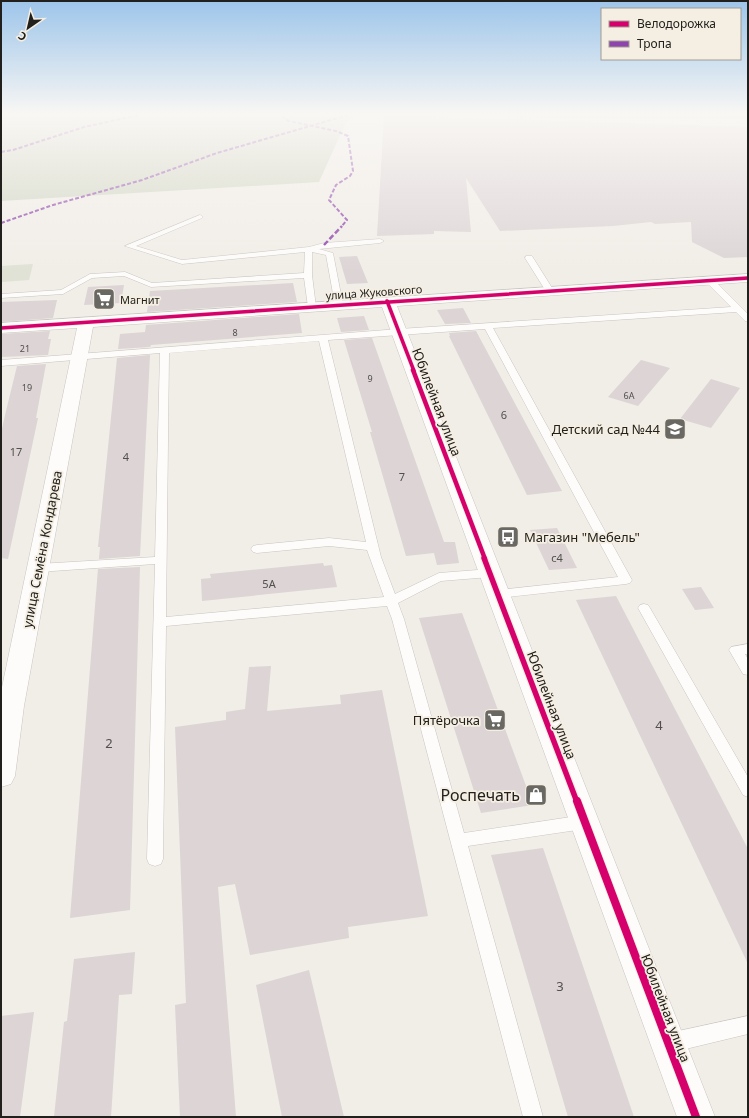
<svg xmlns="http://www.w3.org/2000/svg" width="749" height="1118" font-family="'Noto Sans',sans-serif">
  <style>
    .green { fill: #dfe2d4 }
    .forest { fill: #d0d4c2 }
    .building { fill: #dcd4d5 }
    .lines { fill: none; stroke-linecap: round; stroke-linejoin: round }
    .lane-casing { stroke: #c8c5c0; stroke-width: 1 }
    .street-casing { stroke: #c8c5c0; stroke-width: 1 }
    .lane { fill: #fdfcfb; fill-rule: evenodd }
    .street { fill: #fdfcfb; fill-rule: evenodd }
    .quiet-far1 { stroke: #8e44ad; stroke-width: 2; stroke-dasharray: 4 2; stroke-linecap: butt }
    .quiet { stroke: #8e44ad; stroke-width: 2.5; stroke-dasharray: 5.5 2.5; stroke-linecap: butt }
    .cycleway-far3-casing { stroke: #f5eee3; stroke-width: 5 }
    .cycleway-far2-casing { stroke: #f5eee3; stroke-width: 6 }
    .cycleway-far1-casing { stroke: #f5eee3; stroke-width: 8 }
    .cycleway-casing { stroke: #f5eee3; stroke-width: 10 }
    .cycleway-far3 { stroke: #d6006c; stroke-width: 3.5 }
    .cycleway-far2 { stroke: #d6006c; stroke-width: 4.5 }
    .cycleway-far1 { stroke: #d6006c; stroke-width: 5.5 }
    .cycleway { stroke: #d6006c; stroke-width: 8 }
    .labels { text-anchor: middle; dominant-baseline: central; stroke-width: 3.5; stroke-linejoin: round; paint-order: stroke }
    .far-number-label { font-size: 9px; fill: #524f4c }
    .far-street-label { font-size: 11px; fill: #22201c; stroke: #f5eee3 }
    .far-poi-label { font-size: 11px; fill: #22201c; stroke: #f5eee3; text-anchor: start }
    .number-label { font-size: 11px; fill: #524f4c }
    .street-label { font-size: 13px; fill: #22201c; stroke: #f5eee3 }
    .poi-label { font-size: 13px; fill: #22201c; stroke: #f5eee3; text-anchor: end }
    .near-number-label { font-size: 13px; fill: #524f4c }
    .near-poi-label { font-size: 16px; fill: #22201c; stroke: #f5eee3; text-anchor: end }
  </style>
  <rect width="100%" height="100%" fill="#f1ede7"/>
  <path class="green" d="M33,264L29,280L1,282V266Z"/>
  <path class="forest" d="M1,115H359L346,122L319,182L1,201Z
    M466,115H748V119L483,117Z"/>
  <path class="building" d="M384,115L748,127V257L724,258L692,242L691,222L655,224L651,222L613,226L500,231L466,178L471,232L434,231V234L377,236Z
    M357,256L368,283L347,284L339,257Z
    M293,283L297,302L147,312L150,291Z
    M124,285L121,303L84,305L88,287Z
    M57,300L53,318L1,322V302Z
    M463,308L471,323L445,324L437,310Z
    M299,314L302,333L151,345L150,347L118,349L120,334L145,332L146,325Z
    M364,316L369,330L341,332L337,318Z
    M50,331L48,339H51L48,355L1,357V334Z
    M476,331L562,491L527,495L449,336H450L449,333Z
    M372,338L444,542H455L459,563L437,565L434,553L406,556L370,432H372L344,340Z
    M150,355L140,556L99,559L100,547H98L117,358Z
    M641,360L670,368L638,406L608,397Z
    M46,364L36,418H38L8,559L1,558V433L6,411L17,366Z
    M711,379L740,388L711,428L680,419Z
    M557,528L577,568L549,570L530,530Z
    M323,563L324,566L332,565L337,587L202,601L201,579L211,578L210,574Z
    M140,567L130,910L70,918L98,569Z
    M701,587L714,608L695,610L682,589Z
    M616,596L748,849V964L576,600Z
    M462,613L532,802L533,805L481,813L419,618Z
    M271,666L267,711L341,704L340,695L382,690L428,916L348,927L349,938L250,955L235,884L218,887L236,1117H180L175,1005L186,1003L175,727L226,720V712L245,709L249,667Z
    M543,848L634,1117H568L491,855Z
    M135,952L132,994L119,995L111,1117H54L64,1022L67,1021L74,959Z
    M309,970L344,1117H282L256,985Z
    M34,1012L20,1117H1V1016Z"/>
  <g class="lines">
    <g class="lane-casing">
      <path id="lane" d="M200,215L202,216V218L136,246L182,260L309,247L324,243L380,239L384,241L380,243L319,249L333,253L343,305L339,307L335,305L326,255L312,252V275L316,307L312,309L308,307L304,278L151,287L124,276L92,278L63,294L1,298V294L61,290L90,274L125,272L152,283L304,273L305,252L182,264L125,246Z
        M526,256H532L554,291L553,293H547L525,258Z
        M707,279H713L748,314V322L745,321L736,312L493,328L632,580L630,583L626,584L498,598L494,597L492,594L494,591L498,590L618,577L485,329L328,340L381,557L395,594L439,573L490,569L494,570L496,573L494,576L490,577L441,581L398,603L404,619L464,833L584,815L590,817L592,822L590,827L584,829L468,846L543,1117H523L392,619L387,606L166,626L163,859L161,864L155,866L149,864L147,859L155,564L38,572L34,571L32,568L34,565L38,564L155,557L160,353L1,366V360L399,329L731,307L707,283ZM319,341L366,542L329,538L257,545L253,546L251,549L253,552L257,553L329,546L367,550L384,597L166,617L169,353Z
        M644,604L648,605L650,608L748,777V797L743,795L638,608L640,605Z
        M748,644V654H745L748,659V675L743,674L729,650L731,647Z
        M748,1016V1034L669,1053L662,1050L659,1043L662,1036L669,1033Z"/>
    </g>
    <g class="street-casing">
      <path id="street" d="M748,274V282L397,306L715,1117H677L382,307L93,327L24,706L15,776L11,784L1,787V692L77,328L1,333V323Z"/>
    </g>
    <use href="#lane" class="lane"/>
    <use href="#street" class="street"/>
    <path class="quiet-far1" d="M283,115L285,119L289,121L336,131L348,136L353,171L350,176L336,185L329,200L347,220L341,227
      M1,152L13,150L84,127L139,115
      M1,223L53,205L142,180L217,153L348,115"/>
    <path class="quiet" d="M324,245L342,226"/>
    <g class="cycleway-far3-casing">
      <path id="cycleway-far3" d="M387,301L414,371
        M1,328L748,278"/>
    </g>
    <g class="cycleway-far2-casing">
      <path id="cycleway-far2" d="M413,370L485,559"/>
    </g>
    <g class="cycleway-far1-casing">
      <path id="cycleway-far1" d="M484,558L577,802"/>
    </g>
    <g class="cycleway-casing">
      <path id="cycleway" d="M577,801L696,1117"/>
    </g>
    <use href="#cycleway-far3" class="cycleway-far3"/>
    <use href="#cycleway-far2" class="cycleway-far2"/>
    <use href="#cycleway-far1" class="cycleway-far1"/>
    <use href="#cycleway" class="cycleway"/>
  </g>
  <linearGradient id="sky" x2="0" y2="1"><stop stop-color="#9dc5ea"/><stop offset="0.42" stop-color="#f9f7f4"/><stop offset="1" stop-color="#f9f7f4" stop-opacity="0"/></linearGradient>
  <rect width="749" height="272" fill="url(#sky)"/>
  <defs>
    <g id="supermarket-square" transform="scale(1.15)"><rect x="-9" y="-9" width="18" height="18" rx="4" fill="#6a6863" stroke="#f5eee3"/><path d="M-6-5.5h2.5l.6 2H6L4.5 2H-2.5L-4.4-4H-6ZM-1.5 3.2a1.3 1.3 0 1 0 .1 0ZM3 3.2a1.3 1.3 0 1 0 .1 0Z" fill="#fff"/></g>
    <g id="school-square" transform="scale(1.15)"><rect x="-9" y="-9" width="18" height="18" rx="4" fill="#6a6863" stroke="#f5eee3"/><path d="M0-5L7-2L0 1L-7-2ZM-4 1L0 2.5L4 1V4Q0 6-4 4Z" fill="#fff"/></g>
    <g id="bus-square" transform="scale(1.15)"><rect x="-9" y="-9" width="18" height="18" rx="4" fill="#6a6863" stroke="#f5eee3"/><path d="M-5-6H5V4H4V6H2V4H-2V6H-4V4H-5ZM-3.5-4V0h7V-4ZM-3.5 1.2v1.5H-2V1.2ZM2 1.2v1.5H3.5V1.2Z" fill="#fff"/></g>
    <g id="shop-square" transform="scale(1.15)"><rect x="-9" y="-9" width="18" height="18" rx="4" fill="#6a6863" stroke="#f5eee3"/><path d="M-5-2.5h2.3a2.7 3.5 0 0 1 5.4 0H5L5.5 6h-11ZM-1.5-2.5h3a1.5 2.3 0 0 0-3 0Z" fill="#fff"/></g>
  </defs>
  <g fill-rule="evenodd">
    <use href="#supermarket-square" x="104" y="299"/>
    <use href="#school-square" x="675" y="429"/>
    <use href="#bus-square" x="508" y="537"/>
    <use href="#supermarket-square" x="495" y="720"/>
    <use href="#shop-square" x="536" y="795"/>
  </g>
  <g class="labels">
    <g class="far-number-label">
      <text x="235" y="332">8</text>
      <text x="25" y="348">21</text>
      <text x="370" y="378">9</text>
      <text x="27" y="387">19</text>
      <text x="629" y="395">6А</text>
    </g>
    <g class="far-street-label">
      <text transform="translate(374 292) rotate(-4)">улица Жуковского</text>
    </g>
    <g class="far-poi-label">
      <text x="120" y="299">Магнит</text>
    </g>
    <g class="number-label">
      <text x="504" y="414">6</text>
      <text x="16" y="451">17</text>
      <text x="126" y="456">4</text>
      <text x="402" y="476">7</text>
      <text x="557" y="557">с4</text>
      <text x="269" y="583">5А</text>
    </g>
    <g class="street-label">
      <text transform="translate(437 402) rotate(69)">Юбилейная улица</text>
      <text transform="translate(42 549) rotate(-79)">улица Семёна Кондарева</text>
      <text transform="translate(552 705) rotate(69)">Юбилейная улица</text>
      <text transform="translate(666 1008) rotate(69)">Юбилейная улица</text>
    </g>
    <g class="poi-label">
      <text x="660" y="429">Детский сад №44</text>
      <text x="524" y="537" text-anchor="start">Магазин "Мебель"</text>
      <text x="480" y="720">Пятёрочка</text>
    </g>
    <g class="near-number-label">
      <text x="659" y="725">4</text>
      <text x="109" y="743">2</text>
      <text x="560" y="986">3</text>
    </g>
    <g class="near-poi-label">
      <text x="520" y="795">Роспечать</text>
    </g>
  </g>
  <rect width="749" height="1118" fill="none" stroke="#22201c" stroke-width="4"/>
  <rect x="601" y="8" width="140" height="52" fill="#f5eee3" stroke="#a19c93"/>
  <rect x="609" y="21" width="20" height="6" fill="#d6006c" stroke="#a19c93"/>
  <text x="637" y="28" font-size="12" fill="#22201c">Велодорожка</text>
  <rect x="609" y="41" width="20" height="6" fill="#8e44ad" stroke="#a19c93"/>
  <text x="637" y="48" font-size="12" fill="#22201c">Тропа</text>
  <g transform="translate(28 28) rotate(214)" stroke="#f5eee3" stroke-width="3" paint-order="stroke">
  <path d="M0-3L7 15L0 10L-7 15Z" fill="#22201c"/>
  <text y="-6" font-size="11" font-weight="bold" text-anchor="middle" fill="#22201c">С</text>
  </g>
</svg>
